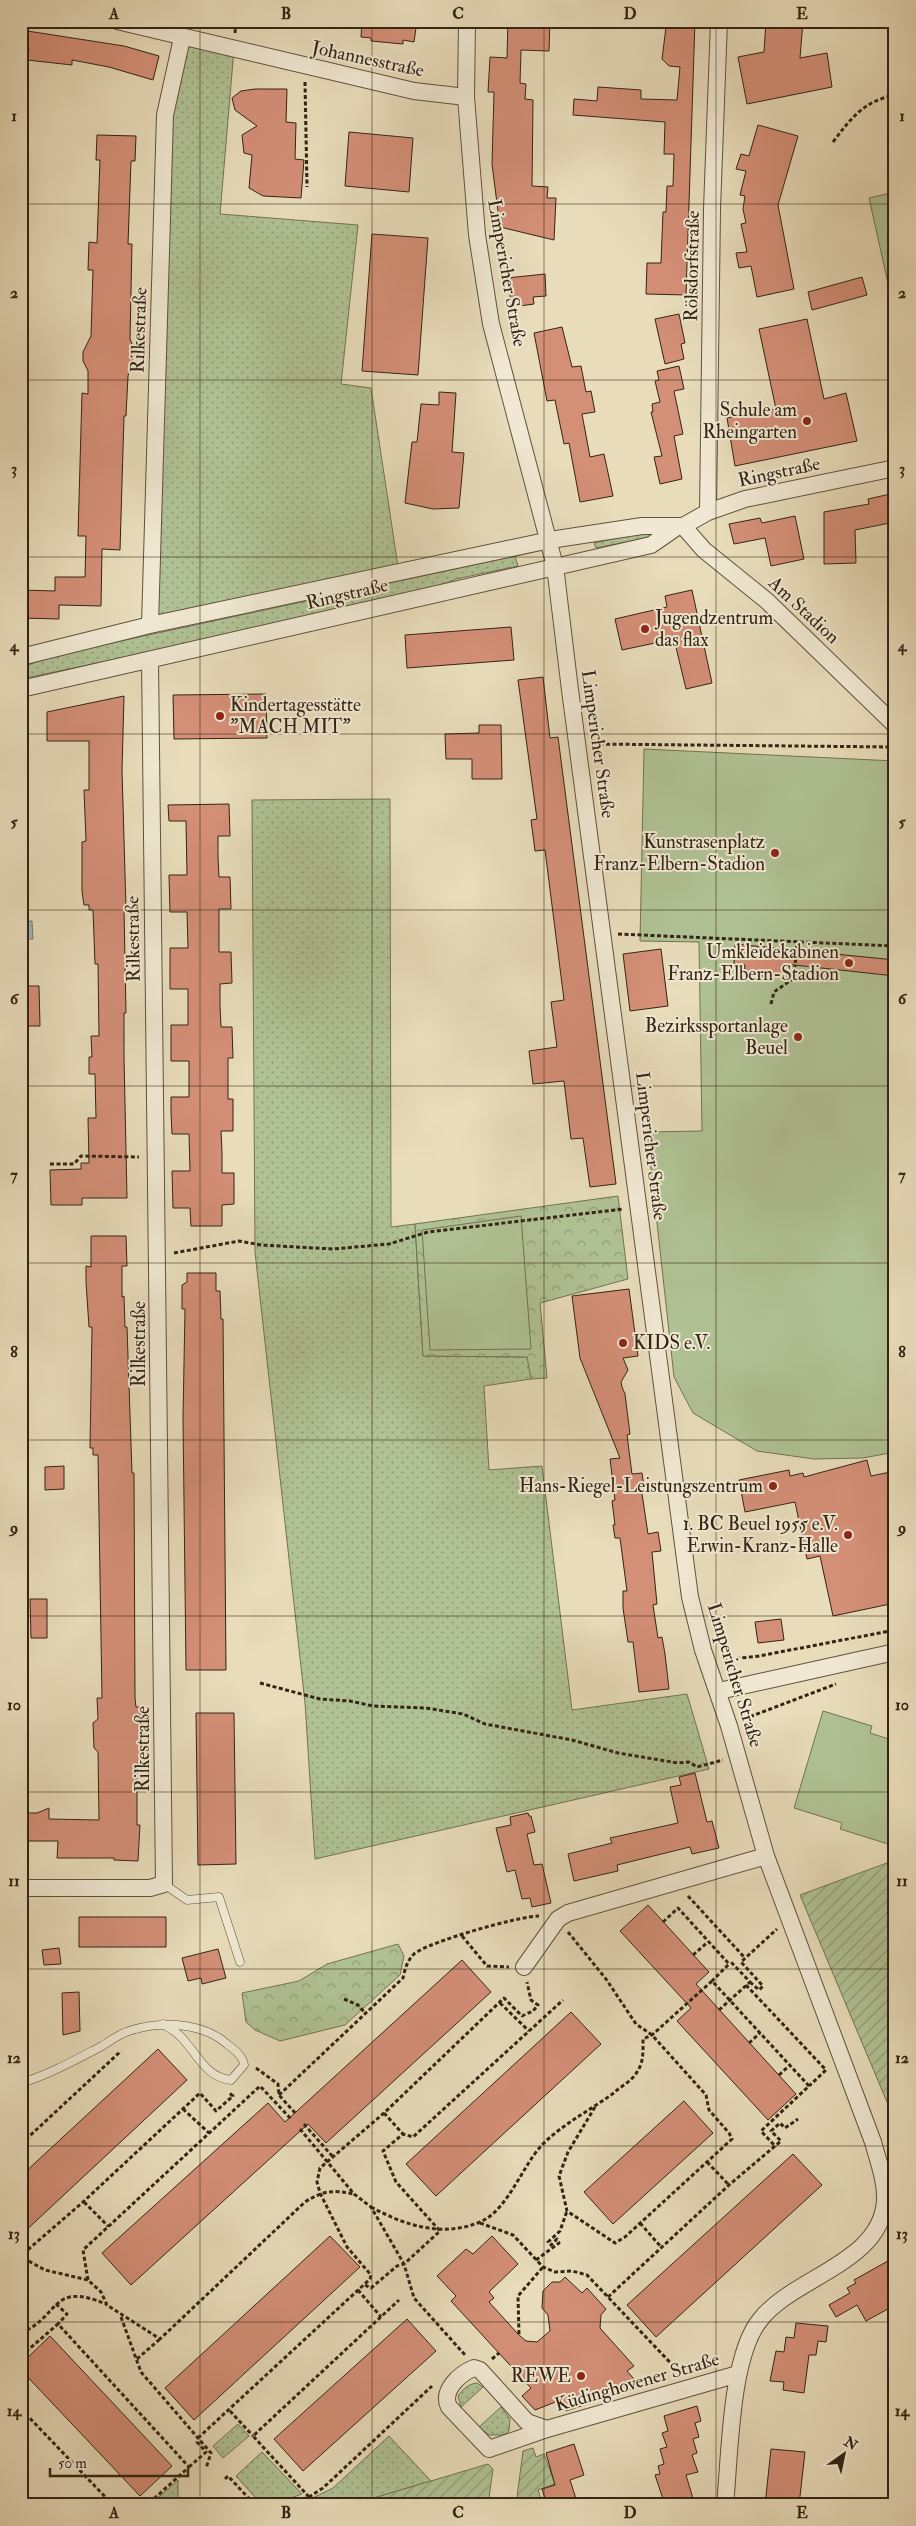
<svg xmlns="http://www.w3.org/2000/svg" width="916" height="2526" font-family="'IM FELL Double Pica',serif">
  <style>
    .grass { fill: url(#grass-dots); stroke: #727354 }
    .park { fill: url(#park-crowns); stroke: #727354 }
    .garden { fill: url(#garden-furrows); stroke: #727354 }
    .pitch { fill: #b0c294; stroke: #727354 }
    .water { fill: url(#water-ripples); stroke: #737d79 }
    .building { fill: #d48f77; stroke: #332414 }
    .lines { fill: none; stroke-linecap: round; stroke-linejoin: round }
    .service-casing { stroke: #60523e; stroke-width: 9 }
    .minor-casing { stroke: #60523e; stroke-width: 18 }
    .path { stroke: #332414; stroke-width: 3; stroke-dasharray: 4 2.5; stroke-linecap: butt }
    .service { stroke: #f0e8d2; stroke-width: 8 }
    .minor { stroke: #f0e8d2; stroke-width: 16 }
    .grid { fill: none; stroke: #332414; stroke-width: 1; stroke-opacity: 0.55 }
    .poi-dot { fill: #8f2418; stroke: #f0e8d2; stroke-width: 2 }
    .labels { text-anchor: middle; dominant-baseline: central; stroke-width: 4; stroke-linejoin: round; paint-order: stroke }
    .street-label { font-size: 19px; fill: #332414; stroke: #f0e8d2 }
    .poi-label { font-size: 19px; fill: #332414; stroke: #f0e8d2; text-anchor: end }
    .neatline { fill: none; stroke: #332414; stroke-width: 2 }
    .grid-label { font-size: 16px; text-anchor: middle; font-weight: bold; fill: #332414 }
  </style>
  <defs>
    <pattern id="grass-dots" width="8" height="8" patternUnits="userSpaceOnUse" patternTransform="scale(1.25)"><rect width="8" height="8" fill="#b0c294"/><path d="M2 2h.1M6 6h.1" fill="none" stroke="#909d78" stroke-width="1.8" stroke-linecap="round"/></pattern>
    <pattern id="park-crowns" width="20" height="18" patternUnits="userSpaceOnUse" patternTransform="scale(1.25)"><rect width="20" height="18" fill="#b0c294"/><path d="M2 6a3 3 0 1 1 6 0M12 15a3 3 0 1 1 6 0" fill="none" stroke="#909d78"/></pattern>
    <pattern id="garden-furrows" width="10" height="10" patternUnits="userSpaceOnUse" patternTransform="scale(1.25)"><rect width="10" height="10" fill="#b0c294"/><path d="M-1 1l2-2M0 10L10 0M9 11l2-2" fill="none" stroke="#909d78"/></pattern>
    <pattern id="water-ripples" width="26" height="14" patternUnits="userSpaceOnUse" patternTransform="scale(1.25)"><rect width="26" height="14" fill="#9eb8bc"/><path d="M2 4q2-2 4 0t4 0M15 11q2-2 4 0t4 0" fill="none" stroke="#819598"/></pattern>
  </defs>
  <rect width="100%" height="100%" fill="#e8dcba"/>
  <filter id="stains"><feTurbulence type="fractalNoise" baseFrequency=".004" numOctaves="4"/><feColorMatrix values="0 0 0 0 .2 0 0 0 0 .09 0 0 0 0 .02 0 0 0 .5 -.17"/></filter>
  <radialGradient id="worn" r=".72"><stop offset=".6" stop-color="#630" stop-opacity="0"/><stop offset="1" stop-color="#630" stop-opacity=".3"/></radialGradient>
  <path class="grass" d="M182,38L234,49L220,214L358,225L341,384L371,388L399,573L150,625L165,115Z
    M649,531L652,534L650,537L596,548L594,543Z
    M515,556L518,566L456,579L412,597L21,679V668L51,656Z
    M390,799L391,1227L415,1224L423,1356L528,1357L531,1379L484,1386L489,1470L542,1466L572,1710L687,1694L709,1769L315,1859L305,1703L255,1252L252,800Z
    M477,2383L483,2387L461,2407L458,2396C463,2389 468,2384 477,2383Z
    M501,2407L510,2419L509,2431L504,2435H489L479,2427Z
    M238,2424L249,2436L223,2458L213,2446Z
    M389,2436L431,2481L351,2505H298L333,2488Z
    M262,2452L302,2494L272,2505H262L236,2476Z
    M178,2480V2505H150Z"/>
  <path class="park" d="M618,1196L628,1279L540,1303L547,1378L531,1379L527,1357L423,1356L415,1224Z
    M398,1944L404,1956L400,1975L345,2025L280,2041L255,2030L246,2022L242,1993L299,1981L327,1964Z"/>
  <path class="garden" d="M895,1860V2121L800,1895Z
    M533,2448L536,2457L544,2454L555,2484L538,2490L543,2505H516L523,2451Z
    M488,2464L493,2469L488,2505H350Z"/>
  <path class="pitch" d="M895,192V296L891,297L869,198Z
    M644,749L895,761V1452L863,1458L814,1459L757,1451L693,1413L674,1377L647,1132L702,1131L699,942L640,941Z
    M521,1216L531,1349L430,1350L422,1230Z
    M823,1711L872,1726L870,1733L895,1741V1823L888,1844L840,1829L842,1823L794,1808Z"/>
  <path class="water" d="M32,921L33,939H21V922Z"/>
  <path class="building" d="M362,21H417L414,42L403,40V44L371,41V38L361,37Z
    M508,21H550L549,51L521,50L520,83L526,84L525,99L533,100L532,186L548,187L547,198H556L554,240L500,227L492,164L494,92H488L490,57L507,58Z
    M680,21H695L686,295L646,294L647,263H661L663,212H666L667,186H673L674,154H664L665,122L573,115L574,99L597,101L598,87L641,90V99L677,100L680,67L669,66L662,59L666,27H679Z
    M766,21H803L800,58L827,53L832,87L747,104L738,57L764,52Z
    M21,30L124,46L159,56L153,80L109,67L72,60V65L27,60L29,48L21,47Z
    M255,89H287L286,122L296,123L295,159L304,160L301,198L263,196L249,188L252,155L244,153L242,135L257,126L235,110L232,98L241,91Z
    M758,125L798,136L778,205L794,289L757,297L751,266L739,268L736,253L747,252L741,224L746,223L743,209L745,196L740,195L746,171L736,169L741,154L749,156Z
    M349,132L413,138L409,192L345,186Z
    M97,135L136,136L135,161H131L128,244H132L130,339L135,351L128,376L126,416H124L120,550L102,549L101,606L59,605V619L21,618V590L55,591V577H85L86,536H78L82,393L88,394V371L83,361V352L91,336L93,270H88L89,242L97,243L100,160H96Z
    M372,234L428,238L418,375L362,371Z
    M545,274L546,296L533,297L534,304L512,307L507,278Z
    M862,277L867,295L812,310L808,292Z
    M679,314L685,343L681,344L684,359L665,364L655,319Z
    M807,319L824,399L846,393L857,441L735,466L727,418L776,409L759,329Z
    M562,327L572,367L581,366L586,392L591,391L595,412L582,414L590,457L604,454L613,496L580,502L569,443L564,444L555,400L547,401L534,333Z
    M679,366L684,389L674,391L683,434L674,436L682,479L660,484L654,457L662,456L651,412H653L652,404L660,402L655,381L659,380L657,371Z
    M439,392L456,393L452,452L464,453L459,508L433,509L405,503L412,442H417L421,404L439,405Z
    M895,493V522L855,530L856,563L824,564V512L869,504L868,499Z
    M795,516L804,559L771,566L765,538L734,544L729,524L760,518L762,523Z
    M692,590L712,683L686,689L674,639L622,650L615,619L667,607L665,596Z
    M511,627L514,660L407,668L405,635Z
    M543,677L550,738L558,737L616,1184L590,1187L583,1138L571,1139L564,1081L533,1084L529,1051L557,1047L551,1002L564,1000L545,850L535,851L531,820L537,819L518,680Z
    M266,694L267,738L174,739L173,695Z
    M124,696L122,770L126,909H124L126,1013H124V1057L127,1198H82V1205H51L50,1170L81,1169V1163H89L88,1118H96L95,1074H89V1057H92L91,1036H99L98,964H95L93,910H89V905H84L82,891V842L86,841L84,790H89V741H47V712Z
    M479,725H501L502,779H472V759H446L445,734L479,733Z
    M229,804L230,836H218V857L219,877H230L231,909H219V952H231L232,983L220,984V1006L221,1027H232L233,1058H228V1099H233V1131H221L222,1152V1173H234V1204L222,1205V1226H191L190,1208H173L172,1171H190L189,1134H172L171,1113V1097H189V1061H171V1025H188V989H170V948H188L187,912H170L169,875H187L186,821H169L168,805Z
    M735,944L895,960V976L785,964L784,977L744,975L745,965L734,964Z
    M661,949L668,1006L630,1011L623,954Z
    M23,986H39L40,1026H24Z
    M91,1236H126L127,1266H122V1297L124,1296L125,1327H127L132,1473H134L135,1698L136,1707H140V1763H137V1825H140L138,1861L114,1860V1858H57L58,1841H21V1813H37L49,1808V1819L99,1820L98,1752L94,1748L93,1723L98,1719L97,1698H102L98,1455H93V1448H90L92,1327H89L86,1282V1266L91,1267Z
    M187,1273H216V1291H220L221,1319H223L226,1670H186L183,1418L185,1309H182V1285L187,1282Z
    M629,1289L638,1356L623,1358L628,1370L621,1382L622,1387L625,1394L630,1434L627,1435L632,1474L642,1473L644,1487H641L648,1534L658,1532L661,1551L652,1552L657,1604L653,1605L658,1638L662,1637L665,1654L669,1689L639,1692L633,1642H628L623,1608V1591H627L620,1538H615L613,1525H615L612,1501L615,1500L610,1459L620,1458L580,1358L572,1296Z
    M867,1460L871,1476L895,1471V1603L833,1616L820,1556L807,1559L795,1502L745,1512L739,1480L789,1470L790,1476L803,1473L804,1477Z
    M64,1466V1489L45,1490V1467Z
    M30,1599H47V1638H31Z
    M781,1619L784,1640L758,1643L755,1622Z
    M196,1713H234L236,1864L198,1865Z
    M695,1773L707,1822L712,1821L719,1848L692,1854L690,1847L617,1865L618,1871L574,1881L568,1854L612,1843L610,1838L678,1823L670,1787L681,1785L679,1777Z
    M528,1813L529,1816H531L535,1832L527,1834L534,1865L542,1864L551,1903L532,1907L530,1898L522,1899L515,1870L507,1872L496,1828L511,1825L510,1817Z
    M648,1905L709,1972L696,1984L796,2094L768,2120L677,2021L691,2008L620,1931Z
    M79,1917H166V1947H79Z
    M59,1948L61,1964L44,1965L42,1950Z
    M218,1949L226,1978L202,1984L201,1978L188,1981L182,1958Z
    M462,1960L491,1992L326,2143L308,2124L131,2285L102,2253L268,2103L285,2122Z
    M79,1992L80,2031L63,2035L62,1993Z
    M571,2012L601,2044L436,2196L406,2164Z
    M158,2049L187,2080L21,2235V2176Z
    M684,2101L713,2133L613,2224L584,2192Z
    M793,2154L822,2185L656,2337L627,2305Z
    M330,2236L360,2267L194,2420L165,2388Z
    M492,2236L518,2264L489,2292L494,2298L489,2302L518,2334L526,2341L537,2342L550,2331L548,2315L542,2308L543,2291L552,2282H560L565,2277L582,2293L587,2288L606,2309L601,2315L600,2328L634,2366L627,2371L640,2386L566,2411L558,2401L535,2410L522,2396L531,2388L451,2301L456,2296L437,2276L466,2249L473,2254Z
    M895,2257V2305L866,2321L857,2305L836,2317L829,2305L850,2293L847,2288L856,2283L854,2280Z
    M407,2319L436,2351L303,2471L274,2439Z
    M796,2323L828,2326L826,2342L818,2341L816,2355H809L804,2393L783,2390L784,2382L770,2381L776,2351L784,2352L786,2337L794,2338Z
    M50,2336L172,2466L140,2496L21,2370V2364Z
    M697,2406L701,2421L695,2423L699,2437L693,2439L697,2453L692,2455L698,2472L686,2475L695,2505H665L655,2475L660,2474L658,2466L664,2464L660,2449L667,2447L662,2433L668,2431L664,2416Z
    M574,2444L584,2475L570,2480L578,2505H547L542,2489L555,2485L546,2453Z
    M771,2449L805,2452L799,2505H765Z"/>
  <g class="lines">
    <g class="service-casing">
      <path id="service" d="M164,1884L187,1900L219,1897L240,1962
        M21,2083C50,2074 75,2060 102,2046C110,2041 119,2034 129,2031C157,2021 197,2022 222,2040C230,2047 243,2054 244,2065L231,2080C204,2077 197,2052 179,2035C175,2031 169,2028 163,2024"/>
    </g>
    <g class="minor-casing">
      <path id="minor" d="M117,21L414,91L466,97
        M467,21L466,97L477,235L491,324L555,566L570,690L690,1597L703,1650L729,1726L766,1856L873,2142C878,2161 886,2181 885,2201C881,2263 793,2277 760,2320C730,2357 730,2456 725,2505
        M708,512L712,209L719,21
        M683,526L704,550L767,601L895,725
        M150,625L165,115L182,38
        M21,657L150,625L550,540L642,526H683L708,512L745,499L895,468
        M21,689L651,545L677,527
        M719,1691L895,1652
        M21,1888H150L164,1884L150,660
        M524,1967L558,1919L568,1913L766,1856
        M547,2429L527,2422L480,2370L474,2368C459,2374 441,2391 449,2407L489,2449L547,2429L738,2374"/>
    </g>
    <path class="path" d="M235,33L236,21
      M305,82L307,187
      M833,142C851,118 864,101 895,95
      M593,744L895,747
      M618,934L895,946
      M771,1004L774,992L794,978L797,942
      M50,1164H74L81,1156L139,1157
      M174,1253L239,1241L261,1245L333,1249L389,1244L428,1232L623,1209
      M723,1660L759,1656L895,1630
      M260,1683L320,1699L350,1701L373,1706L426,1708L463,1714L485,1724L572,1740L618,1753L678,1763L689,1762L697,1767L723,1760
      M744,1719L836,1684
      M688,1896L745,1958
      M663,1922L678,1908L729,1964L712,1981
      M568,1932L606,1979L636,2024L652,2035L706,2095L709,2110L729,2133L732,2139L625,2237L615,2243L567,2211L559,2176L568,2152L595,2107
      M462,1936L487,1966L509,1967
      M693,1955L708,1942
      M750,1982L759,1990L763,1986L741,1962L777,1929
      M746,1985L826,2070L809,2086
      M344,1999L358,2005L366,2014
      M500,2003L529,2031
      M719,2010L750,1982L731,1962
      M749,2043L760,2033
      M256,2068L278,2084L279,2095L296,2114
      M779,2075L790,2065
      M279,2095L403,1978C405,1969 407,1961 414,1954C428,1942 519,1916 539,1916
      M183,2109L209,2133
      M384,2113L403,2134
      M304,2124L333,2157
      M300,2129L354,2194L371,2207L404,2264L414,2298L465,2355
      M21,2144L121,2051
      M707,2162L729,2185
      M84,2202L108,2226
      M371,2207C404,2225 442,2238 480,2222C507,2211 522,2167 541,2146C562,2124 591,2110 615,2092C621,2086 630,2082 635,2075C644,2063 643,2053 643,2039L652,2035L712,1981L809,2086L761,2131L776,2147
      M480,2223L513,2235L543,2267L555,2272L572,2271L587,2275L681,2374
      M640,2223L662,2248
      M21,2252V2268
      M23,2254L83,2202L200,2093L216,2111L233,2096L228,2092
      M23,2258L45,2270L88,2280L101,2292L107,2305L160,2339L305,2202C324,2190 333,2190 354,2194
      M536,2260L559,2243L557,2239L551,2245L548,2242L560,2231L567,2211
      M88,2280L83,2250L260,2086L291,2119
      M365,2285L371,2288L397,2266L404,2264L440,2231L396,2182L383,2151L403,2134L413,2137L563,2000
      M358,2290L381,2317
      M608,2297L729,2185L781,2141L771,2131L780,2123L785,2128L798,2119
      M56,2304L67,2314L58,2324
      M121,2317L141,2372L211,2453L206,2468
      M21,2333C61,2316 50,2281 106,2304
      M519,2334L518,2296L543,2267
      M21,2356L58,2324L189,2467L147,2505
      M137,2359L160,2339
      M492,2359L499,2353
      M21,2409L113,2505
      M230,2411L253,2436
      M198,2438L370,2279L371,2275L347,2247L320,2193L317,2182L320,2168L384,2113L504,1998L522,2016L533,2011L538,2005L531,2000L527,1982
      M189,2467L206,2452L197,2442L198,2439
      M225,2479L228,2476L255,2505
      M309,2497L253,2436L399,2300
      M284,2505L309,2497L323,2488L432,2386"/>
    <use href="#service" class="service"/>
    <use href="#minor" class="minor"/>
  </g>
  <path class="grid" d="M200,21V2505M372,21V2505M544,21V2505M716,21V2505M21,204H895M21,380H895M21,557H895M21,734H895M21,910H895M21,1086H895M21,1263H895M21,1440H895M21,1616H895M21,1792H895M21,1969H895M21,2146H895M21,2322H895"/>
  <g class="poi-dot">
    <circle cx="807" cy="421" r="5"/>
    <circle cx="645" cy="629" r="5"/>
    <circle cx="220" cy="716" r="5"/>
    <circle cx="775" cy="853" r="5"/>
    <circle cx="849" cy="963" r="5"/>
    <circle cx="798" cy="1037" r="5"/>
    <circle cx="623" cy="1343" r="5"/>
    <circle cx="773" cy="1486" r="5"/>
    <circle cx="848" cy="1535" r="5"/>
    <circle cx="581" cy="2376" r="5"/>
  </g>
  <g class="labels">
    <g class="street-label">
      <text transform="translate(368 59) rotate(12)">Johannesstraße</text>
      <text transform="translate(692 266) rotate(-89)">Rölsdorfstraße</text>
      <text transform="translate(507 273) rotate(80)">Limpericher Straße</text>
      <text transform="translate(139 330) rotate(-88)">Rilkestraße</text>
      <text transform="translate(779 472) rotate(-12)">Ringstraße</text>
      <text transform="translate(347 594) rotate(-13)">Ringstraße</text>
      <text transform="translate(804 610) rotate(43)">Am Stadion</text>
      <text transform="translate(598 744) rotate(82)">Limpericher Straße</text>
      <text transform="translate(133 939) rotate(-91)">Rilkestraße</text>
      <text transform="translate(651 1146) rotate(83)">Limpericher Straße</text>
      <text transform="translate(139 1344) rotate(-90)">Rilkestraße</text>
      <text transform="translate(735 1675) rotate(73)">Limpericher Straße</text>
      <text transform="translate(143 1749) rotate(-90)">Rilkestraße</text>
      <text transform="translate(637 2382) rotate(-16)">Küdinghovener Straße</text>
    </g>
    <g class="poi-label">
      <text x="797" y="410">Schule am<tspan x="797" dy="22">Rheingarten</tspan></text>
      <text x="655" y="618" text-anchor="start">Jugendzentrum<tspan x="655" dy="22">das flax</tspan></text>
      <text x="230" y="705" text-anchor="start">Kindertagesstätte<tspan x="230" dy="22">"MACH MIT"</tspan></text>
      <text x="765" y="842">Kunstrasenplatz<tspan x="765" dy="22">Franz-Elbern-Stadion</tspan></text>
      <text x="839" y="952">Umkleidekabinen<tspan x="839" dy="22">Franz-Elbern-Stadion</tspan></text>
      <text x="788" y="1026">Bezirkssportanlage<tspan x="788" dy="22">Beuel</tspan></text>
      <text x="633" y="1343" text-anchor="start">KIDS e.V.</text>
      <text x="763" y="1486">Hans-Riegel-Leistungszentrum</text>
      <text x="838" y="1524">1. BC Beuel 1955 e.V.<tspan x="838" dy="22">Erwin-Kranz-Halle</tspan></text>
      <text x="571" y="2376">REWE</text>
    </g>
  </g>
  <rect width="916" height="2526" fill="none" stroke="#e8dcba" stroke-width="55"/>
  <g transform="translate(844 2454) rotate(33)" stroke="#f0e8d2" stroke-width="4" paint-order="stroke">
  <path d="M0-4L9 19L0 12L-9 19Z" fill="#332414"/>
  <text y="-8" font-size="14" font-weight="bold" text-anchor="middle" fill="#332414">N</text>
  </g>
  <path d="M50 2468v8h138v-8" fill="none" stroke="#332414" stroke-width="2.5"/>
  <text x="58" y="2468" font-size="15" fill="#332414" stroke="#f0e8d2" stroke-width="4" paint-order="stroke">50 m</text>
  <rect x="28" y="28" width="860" height="2470" class="neatline"/>
  <g class="grid-label">
    <text x="114" y="19">A</text>
    <text x="286" y="19">B</text>
    <text x="458" y="19">C</text>
    <text x="630" y="19">D</text>
    <text x="802" y="19">E</text>
    <text x="14" y="121">1</text>
    <text x="902" y="121">1</text>
    <text x="14" y="298">2</text>
    <text x="902" y="298">2</text>
    <text x="14" y="474">3</text>
    <text x="902" y="474">3</text>
    <text x="14" y="651">4</text>
    <text x="902" y="651">4</text>
    <text x="14" y="827">5</text>
    <text x="902" y="827">5</text>
    <text x="14" y="1004">6</text>
    <text x="902" y="1004">6</text>
    <text x="14" y="1180">7</text>
    <text x="902" y="1180">7</text>
    <text x="14" y="1357">8</text>
    <text x="902" y="1357">8</text>
    <text x="14" y="1533">9</text>
    <text x="902" y="1533">9</text>
    <text x="14" y="1710">10</text>
    <text x="902" y="1710">10</text>
    <text x="14" y="1886">11</text>
    <text x="902" y="1886">11</text>
    <text x="14" y="2063">12</text>
    <text x="902" y="2063">12</text>
    <text x="14" y="2239">13</text>
    <text x="902" y="2239">13</text>
    <text x="14" y="2416">14</text>
    <text x="902" y="2416">14</text>
    <text x="114" y="2518">A</text>
    <text x="286" y="2518">B</text>
    <text x="458" y="2518">C</text>
    <text x="630" y="2518">D</text>
    <text x="802" y="2518">E</text>
  </g>
  <rect width="100%" height="100%" filter="url(#stains)"/>
  <rect width="100%" height="100%" fill="url(#worn)"/>
</svg>
